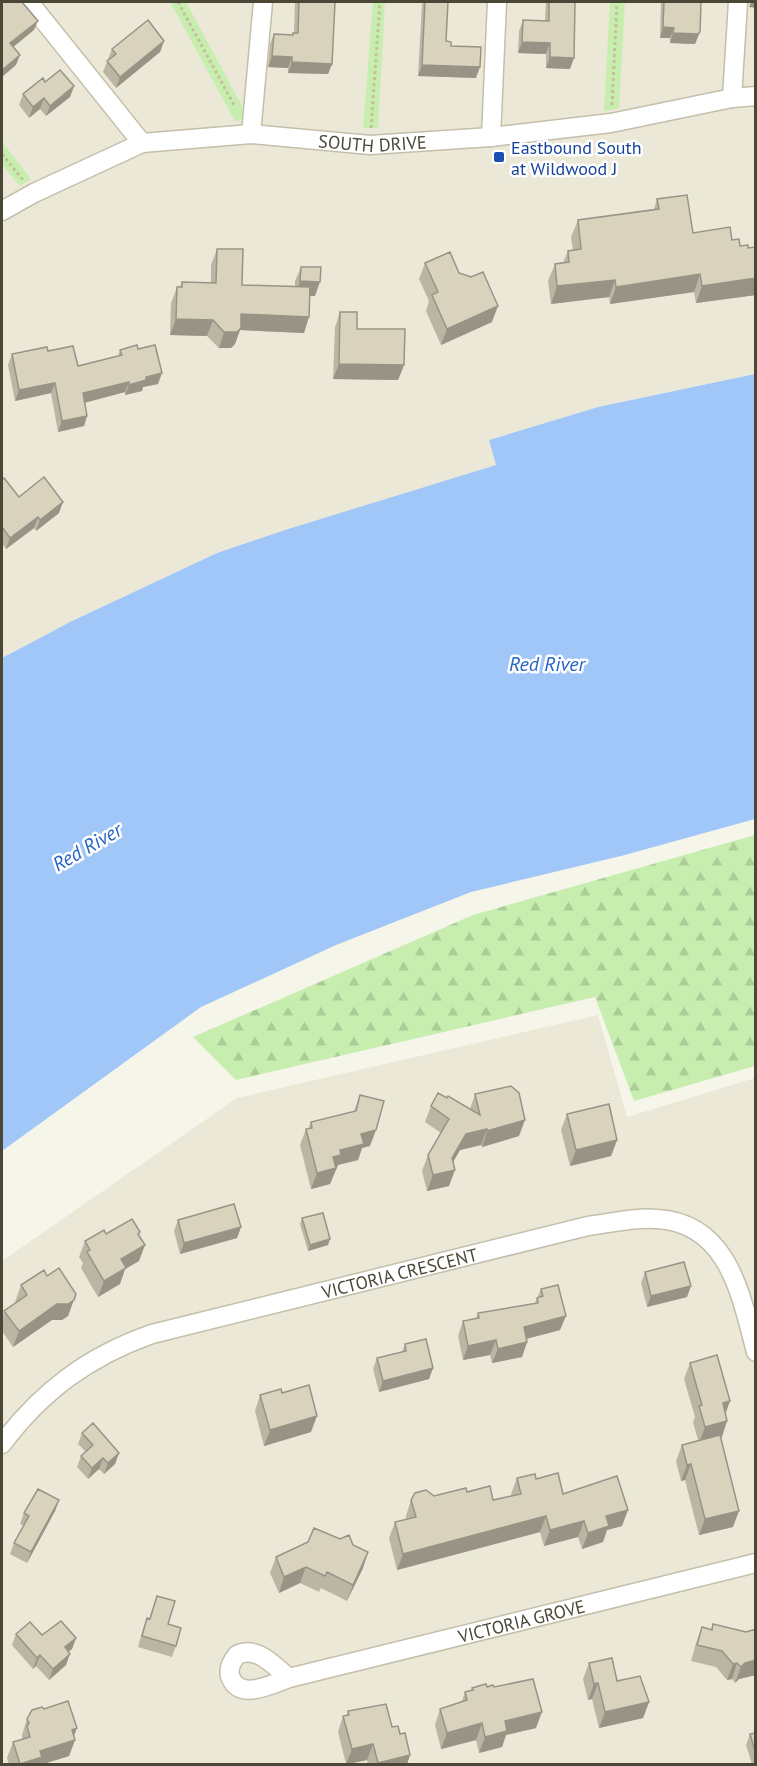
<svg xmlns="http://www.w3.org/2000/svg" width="757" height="1766" font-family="'PT Sans',sans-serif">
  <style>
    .residential { fill: #ebe8d7 }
    .forest { fill: url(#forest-firs) }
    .park { fill: #c7eeaf }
    .water { fill: #a1c6f8 }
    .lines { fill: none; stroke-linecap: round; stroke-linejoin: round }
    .minor-casing { stroke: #c3bfab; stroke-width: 21 }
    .path { stroke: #c6bf9b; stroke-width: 3; stroke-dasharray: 3 3; stroke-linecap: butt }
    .minor { stroke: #fff; stroke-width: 18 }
    .wall { fill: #bbb5a3 }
    .shaded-wall { fill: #989485 }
    .building { fill: #d9d3be; stroke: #989485; stroke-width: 1.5 }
    .transit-dot { fill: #1a4fb4; stroke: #fff; stroke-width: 2 }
    .labels { text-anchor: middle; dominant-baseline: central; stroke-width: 5; stroke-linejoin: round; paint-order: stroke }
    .street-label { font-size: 18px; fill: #4b4737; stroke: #fff }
    .transit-label { font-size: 18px; fill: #164399; stroke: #fff; text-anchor: start }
    .water-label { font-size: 20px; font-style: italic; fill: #2364c4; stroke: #fff }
  </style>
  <defs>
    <pattern id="forest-firs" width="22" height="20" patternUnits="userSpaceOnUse" patternTransform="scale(1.5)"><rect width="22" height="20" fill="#c7eeaf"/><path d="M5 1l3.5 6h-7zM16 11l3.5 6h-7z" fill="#accd97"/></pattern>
  </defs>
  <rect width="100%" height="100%" fill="#f6f5ea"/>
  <path class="residential" d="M2,2H755V374L598,407L489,440L496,465L288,529L217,553L70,622L2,658Z
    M598,1015L627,1117L755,1078V1764H2V1261L237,1098Z"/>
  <path class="forest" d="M755,835V1066L634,1101L595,997L236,1080L193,1037L473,915Z"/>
  <path class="park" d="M170,2H186L242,106V120L235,121Z
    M373,2H385L378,128H363Z
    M610,2H625L619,108L604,111Z
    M2,142L31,179L20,186L2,164Z"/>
  <path class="water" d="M755,374V819L621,856L471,892L336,945L201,1007L2,1151V658L70,622L217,553L288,529L496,465L489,440L598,407Z"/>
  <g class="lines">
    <g class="minor-casing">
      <g id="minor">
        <path d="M29,2L142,143"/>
        <path d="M732,98L738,2"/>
        <path d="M251,134L263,2"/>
        <path d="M491,137L497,2"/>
        <path id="s1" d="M2,211L34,193L142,143L251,134L370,145L491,137L611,123L732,98L756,96"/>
        <path id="s2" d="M2,1444C42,1391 89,1356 152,1334L588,1226C611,1223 635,1217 657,1219C729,1223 741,1296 756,1352"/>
        <path id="s3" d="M289,1678C274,1666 257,1645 237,1655C232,1661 228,1668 230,1676C239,1702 272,1684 289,1678L756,1563"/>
      </g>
    </g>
    <path class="path" d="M178,2L234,105
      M612,105L617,2
      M371,128L380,2
      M2,154L23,180"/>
    <use href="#minor" class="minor"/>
  </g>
  <path class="wall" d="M295,2H335L332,64L328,74L288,73V68L268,67L270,44L274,34L292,35L293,33H294Z
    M423,2H448L446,41L451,46L476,78L418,76L422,4Z
    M546,2H575L570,69L546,68V54L518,53L519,31L523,20L545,21Z
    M661,2H701L696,42L695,44L670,43V38H660Z
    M164,41L160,52L116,88L103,72L112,49Z
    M74,86L70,97L46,116L40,109L29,118L19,105L23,94Z
    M657,199L693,233L732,240L740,246L748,248L756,247V295L696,303L694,292L610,304L609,297L551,304L548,281L555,264L563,263L568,251L573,250L571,237L578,220L654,209Z
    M217,249L242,285L295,287V281L301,267L315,296H310L304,333L240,330L235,344L231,348H219L207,336L170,335L171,303L177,287H180L182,282L211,283V265Z
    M425,263L459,273L492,322L441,345L426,311L429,301L419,279Z
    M340,312L357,329L404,365L398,380L333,379L335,327Z
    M138,349L158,384L143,387L142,391L125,395V392L85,403L87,416L84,426L58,432L51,393L15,401L8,365L12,354L48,351L78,366L118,356L120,350Z
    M2,480L19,497L59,513L36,531L34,528L6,549L2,543Z
    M475,1094L519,1136L482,1147L481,1145L460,1150L453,1162L449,1186L427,1191L422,1171L428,1155L441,1133L425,1122L431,1106L470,1109Z
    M360,1095L370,1146L362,1148L358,1160L338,1165L330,1184L311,1189L300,1145L306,1129H308L311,1122L354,1111Z
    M567,1114L617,1140L611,1156L570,1166L561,1130Z
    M302,1218L328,1245L308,1251L300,1224Z
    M178,1220L241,1227L237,1238L180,1254L174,1231Z
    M140,1232L139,1235V1261L125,1269L120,1284L98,1297L81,1268L83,1263L79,1257L85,1241L106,1234Z
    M645,1272L687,1297L647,1307L641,1283Z
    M47,1276L76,1294L68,1316L62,1320H52L13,1347L2,1331V1319L4,1311L16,1303L15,1302L21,1285Z
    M541,1289L560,1330L526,1339L527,1342L522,1357L492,1363L490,1355L463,1360L458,1336L463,1321L476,1318L478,1313L535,1303Z
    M405,1344L433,1368L429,1379L379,1392L373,1369L377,1358L402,1352Z
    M690,1363L725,1414L722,1437L720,1438L733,1527L699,1535L685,1480L681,1481L676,1461L682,1445L698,1440L693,1422L695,1417L684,1379Z
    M282,1393L311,1432L264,1446L255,1411L260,1395Z
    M82,1433L119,1453L115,1464L104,1474L99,1469L88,1479L77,1467L81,1456L86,1452L78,1444Z
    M517,1478L536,1479L622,1526L607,1530L603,1542L582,1549L578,1537L544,1546L540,1532L397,1570L389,1538L395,1522L406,1519V1516L411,1500L434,1496L467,1492L493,1500L511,1496V1494Z
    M59,1500L55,1511L27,1563L10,1554L14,1543L24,1526L20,1524L24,1513Z
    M353,1545L368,1552L363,1568L347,1601L321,1588L319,1592L300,1583L279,1593L270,1573L276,1557Z
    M157,1596L176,1646L172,1657L138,1647L143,1629L147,1618L149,1619Z
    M713,1624L746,1632L756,1629V1675L739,1679L735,1683L732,1679L727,1680L716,1667L691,1661L696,1643L702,1627L711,1629Z
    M16,1634L42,1635L76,1638L72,1649L68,1652L66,1665L49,1680L36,1666L33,1669L12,1645Z
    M589,1663L649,1702L643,1718L599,1728L592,1699L588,1700L583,1679Z
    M487,1687H494L536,1728L506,1735L502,1747L479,1753L476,1740L441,1749L435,1725L440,1709L462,1701L465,1692L471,1691L472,1688Z
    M348,1711L392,1727L400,1734L410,1755L407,1764H368L367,1760L350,1764H346L338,1732L343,1716H346Z
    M27,1719L74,1736L75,1740L69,1756L43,1764H9L7,1758L13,1742L22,1739V1735Z
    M756,1733V1764H752L746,1745L750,1734Z"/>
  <path class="shaded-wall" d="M751,2H756V8L749,7Z
    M38,21L34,30L6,53L10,43Z
    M663,27L674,28L670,38H660Z
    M700,32L695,44L670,43L673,33Z
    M164,41L160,52L116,88L120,77Z
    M522,42L550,43L546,54L518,53Z
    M20,55L16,65L2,77V70Z
    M272,56L292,57L288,68L268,67Z
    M550,57L574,58L570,69L546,68Z
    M292,62L332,64L328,74L288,73Z
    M422,65L480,67L476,78L418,76Z
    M74,86L70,97L46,116L50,106Z
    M44,98L40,109L29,118L33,107Z
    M700,274L694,292L610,304L616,287Z
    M756,278V295L696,303L702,286Z
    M615,280L609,297L551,304L557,286Z
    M300,281L320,282L315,296H295Z
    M498,306L492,322L441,345L447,329Z
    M241,314L309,317L304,333L240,330L235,344L231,348H219L224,332Z
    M176,319L213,320L207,336L170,335Z
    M339,364L404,365L398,380L333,379Z
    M162,373L158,384L143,387L142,391L125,395L129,385L146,377Z
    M129,382L125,392L79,404L83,393Z
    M55,383L51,393L15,401L19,390Z
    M87,416L84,426L58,432L62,421Z
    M63,502L59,513L36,531L40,520Z
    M38,517L34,528L6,549L10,538Z
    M525,1120L519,1136L482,1147L487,1131Z
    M487,1129L481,1145L460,1150L448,1171L455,1170L449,1186L427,1191L433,1175L452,1158L466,1134Z
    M376,1130L370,1146L362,1148L358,1160L338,1165L330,1184L311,1189L317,1173L340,1150L361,1134Z
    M617,1140L611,1156L570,1166L576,1150Z
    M241,1227L237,1238L180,1254L184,1243Z
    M330,1239L328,1245L308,1251L310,1245Z
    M145,1245L139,1261L125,1269L120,1284L98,1297L104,1281L121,1259Z
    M691,1286L687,1297L647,1307L651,1296Z
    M76,1294L68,1316L62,1320H52L13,1347L19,1331L57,1304Z
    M566,1316L560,1330L518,1341L524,1327Z
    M496,1340L490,1355L463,1360L468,1346Z
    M527,1342L522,1357L492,1363L498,1349Z
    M433,1368L429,1379L379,1392L383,1381Z
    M730,1401L724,1418L723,1403Z
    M317,1416L311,1432L264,1446L270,1430Z
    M727,1421L722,1437L699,1443L705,1427Z
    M119,1453L115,1464L104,1474L108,1463Z
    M103,1458L99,1469L88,1479L92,1468Z
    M691,1464L685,1480L681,1481L687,1465Z
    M59,1500L55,1511L27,1563L31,1552Z
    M628,1510L622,1526L607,1530L603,1542L582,1549L588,1533L606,1516Z
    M739,1511L733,1527L699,1535L705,1519Z
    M546,1516L540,1532L397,1570L403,1554Z
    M584,1521L578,1537L544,1546L550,1530Z
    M368,1552L363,1568L347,1601L353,1585Z
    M306,1567L300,1583L279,1593L284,1577Z
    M76,1638L72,1649L61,1658L65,1647Z
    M70,1654L66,1665L49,1680L53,1669Z
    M40,1655L36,1666L33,1669L37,1658Z
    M756,1660V1675L739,1679L735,1683L741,1667L745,1663Z
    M737,1663L732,1679L727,1680L733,1664Z
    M598,1683L592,1699L588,1700L594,1684Z
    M649,1702L643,1718L599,1728L605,1712Z
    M542,1712L536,1728L506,1735L502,1747L479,1753L485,1737L505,1721Z
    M482,1723L476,1740L441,1749L447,1733Z
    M77,1728L72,1741L75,1740L69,1756L43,1764H20L72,1730Z
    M373,1744L367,1760L346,1764L352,1749Z
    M410,1755L407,1764H378V1763Z"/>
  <path class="building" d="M2,2H22L38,21L10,43L20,55L2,70Z
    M299,2H335L332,64L292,62V57L272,56L274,34L293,35V33H298Z
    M425,2H448L446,41L451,42V46L481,47L480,67L422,65Z
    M549,2H575L574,58L550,57V43L522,42L523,20L549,21Z
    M664,2H701L700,32L698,34L673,33L674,28L663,27Z
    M148,20L164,41L120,77L107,61L116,54L112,49Z
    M60,70L74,86L50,106L44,98L33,107L23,94L43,78L45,82Z
    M687,195L693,233L730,227L732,240L739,239L740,246L748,245V248L756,247V278L702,286L700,274L616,287L615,280L557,286L555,264L569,262L568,251L581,249L578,220L659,209L657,199Z
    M217,249H243L242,285L310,287L309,317L241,314V328L237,332H224L213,320L176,319L177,287H182V282L216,283Z
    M450,252L459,273L471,277L483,272L498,306L447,329L432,295L438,292L425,263Z
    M301,267H321L320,282L300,281Z
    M340,312H357V329H405L404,365L339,364Z
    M137,345L138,349L155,345L162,373L146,377V380L129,385V382L83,393L87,416L62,421L55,383L19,390L12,354L47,347L48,351L73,346L78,366L122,355L120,350Z
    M44,477L63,502L40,520L38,517L10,538L2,527V480L4,478L19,497Z
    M511,1086L519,1093L525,1120L487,1131V1129L466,1134L452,1158L455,1170L433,1175L428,1155L449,1119L431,1106L438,1093L447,1098L448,1096L480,1115L475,1094Z
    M360,1095L384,1101L376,1130L361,1134L364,1144L340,1150L341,1155L333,1157L336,1168L317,1173L306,1129L312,1128L311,1122L356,1111Z
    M609,1104L617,1140L576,1150L567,1114Z
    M234,1204L241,1227L184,1243L178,1220Z
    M323,1213L330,1239L310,1245L302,1218Z
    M132,1219L140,1232L138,1234L145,1245L121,1259L126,1268L104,1281L87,1252L90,1250L85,1241L104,1230L106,1234Z
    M684,1262L691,1286L651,1296L645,1272Z
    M59,1268L76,1294L74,1300L68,1304H57L19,1331L4,1311L27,1295L21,1285L44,1270L47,1276Z
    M558,1285L566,1316L524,1327L527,1342L498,1349L496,1340L468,1346L463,1321L479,1318L478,1313L538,1303L537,1298L543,1296L541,1289Z
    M426,1339L433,1368L383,1381L377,1358L406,1351L405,1344Z
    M717,1355L730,1401L723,1403L727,1421L705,1427L699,1406L702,1405L690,1363Z
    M309,1385L317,1416L270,1430L260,1395L281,1389L282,1393Z
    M93,1423L119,1453L108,1463L103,1458L92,1468L81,1456L93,1445L82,1433Z
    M720,1435L739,1511L705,1519L691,1464L687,1465L682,1445Z
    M558,1473L563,1494L617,1476L628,1510L606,1516L609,1526L588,1533L584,1521L550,1530L546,1516L403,1554L395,1522L416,1517L411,1500L415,1493L426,1490L434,1496L466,1488L467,1492L490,1486L493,1500L521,1494L517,1478L535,1474L536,1479Z
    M38,1489L59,1500L31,1552L14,1543L29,1516L24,1513Z
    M314,1528L340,1539L349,1535L353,1545L368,1552L353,1585L327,1572L325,1576L306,1567L284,1577L276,1557L308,1542Z
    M157,1596L175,1601L168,1624L181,1628L176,1646L142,1636L147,1618L150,1619Z
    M61,1621L76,1638L65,1647L70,1654L53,1669L40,1655L37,1658L16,1634L30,1622L42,1635Z
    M713,1624L746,1632L756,1629V1660L745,1663L741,1667L737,1663L733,1664L722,1651L697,1645L702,1627L712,1630Z
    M612,1658L617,1681L640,1676L649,1702L605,1712L598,1683L594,1684L589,1663Z
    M533,1679L542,1712L505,1721L507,1731L485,1737L482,1723L447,1733L440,1709L467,1700L465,1692L473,1690L472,1688L486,1684L487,1687L493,1685L494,1687Z
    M68,1701L77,1728L72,1730L75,1740L40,1751L42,1757L20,1764L13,1742L30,1737L27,1726L29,1723L27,1719L32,1710L42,1707L44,1709Z
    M386,1704L392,1727L398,1726L400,1734L405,1733L410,1755L378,1763L373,1744L352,1749L343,1716L349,1715L348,1711Z
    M756,1733V1754L750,1734Z"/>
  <rect class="transit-dot" x="493" y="151" width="12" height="12" rx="3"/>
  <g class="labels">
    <g class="street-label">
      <text stroke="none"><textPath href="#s1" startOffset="387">SOUTH DRIVE</textPath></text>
      <text stroke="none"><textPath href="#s2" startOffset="444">VICTORIA CRESCENT</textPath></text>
      <text stroke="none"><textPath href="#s3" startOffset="390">VICTORIA GROVE</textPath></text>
    </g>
    <g class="transit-label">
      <text x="511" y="147">Eastbound South<tspan x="511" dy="21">at Wildwood J</tspan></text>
    </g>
    <g class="water-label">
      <text x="547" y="664">Red River</text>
      <text transform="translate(87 847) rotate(-30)">Red River</text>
    </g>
  </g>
  <rect width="757" height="1766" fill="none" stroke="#4b4737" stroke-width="6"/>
</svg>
